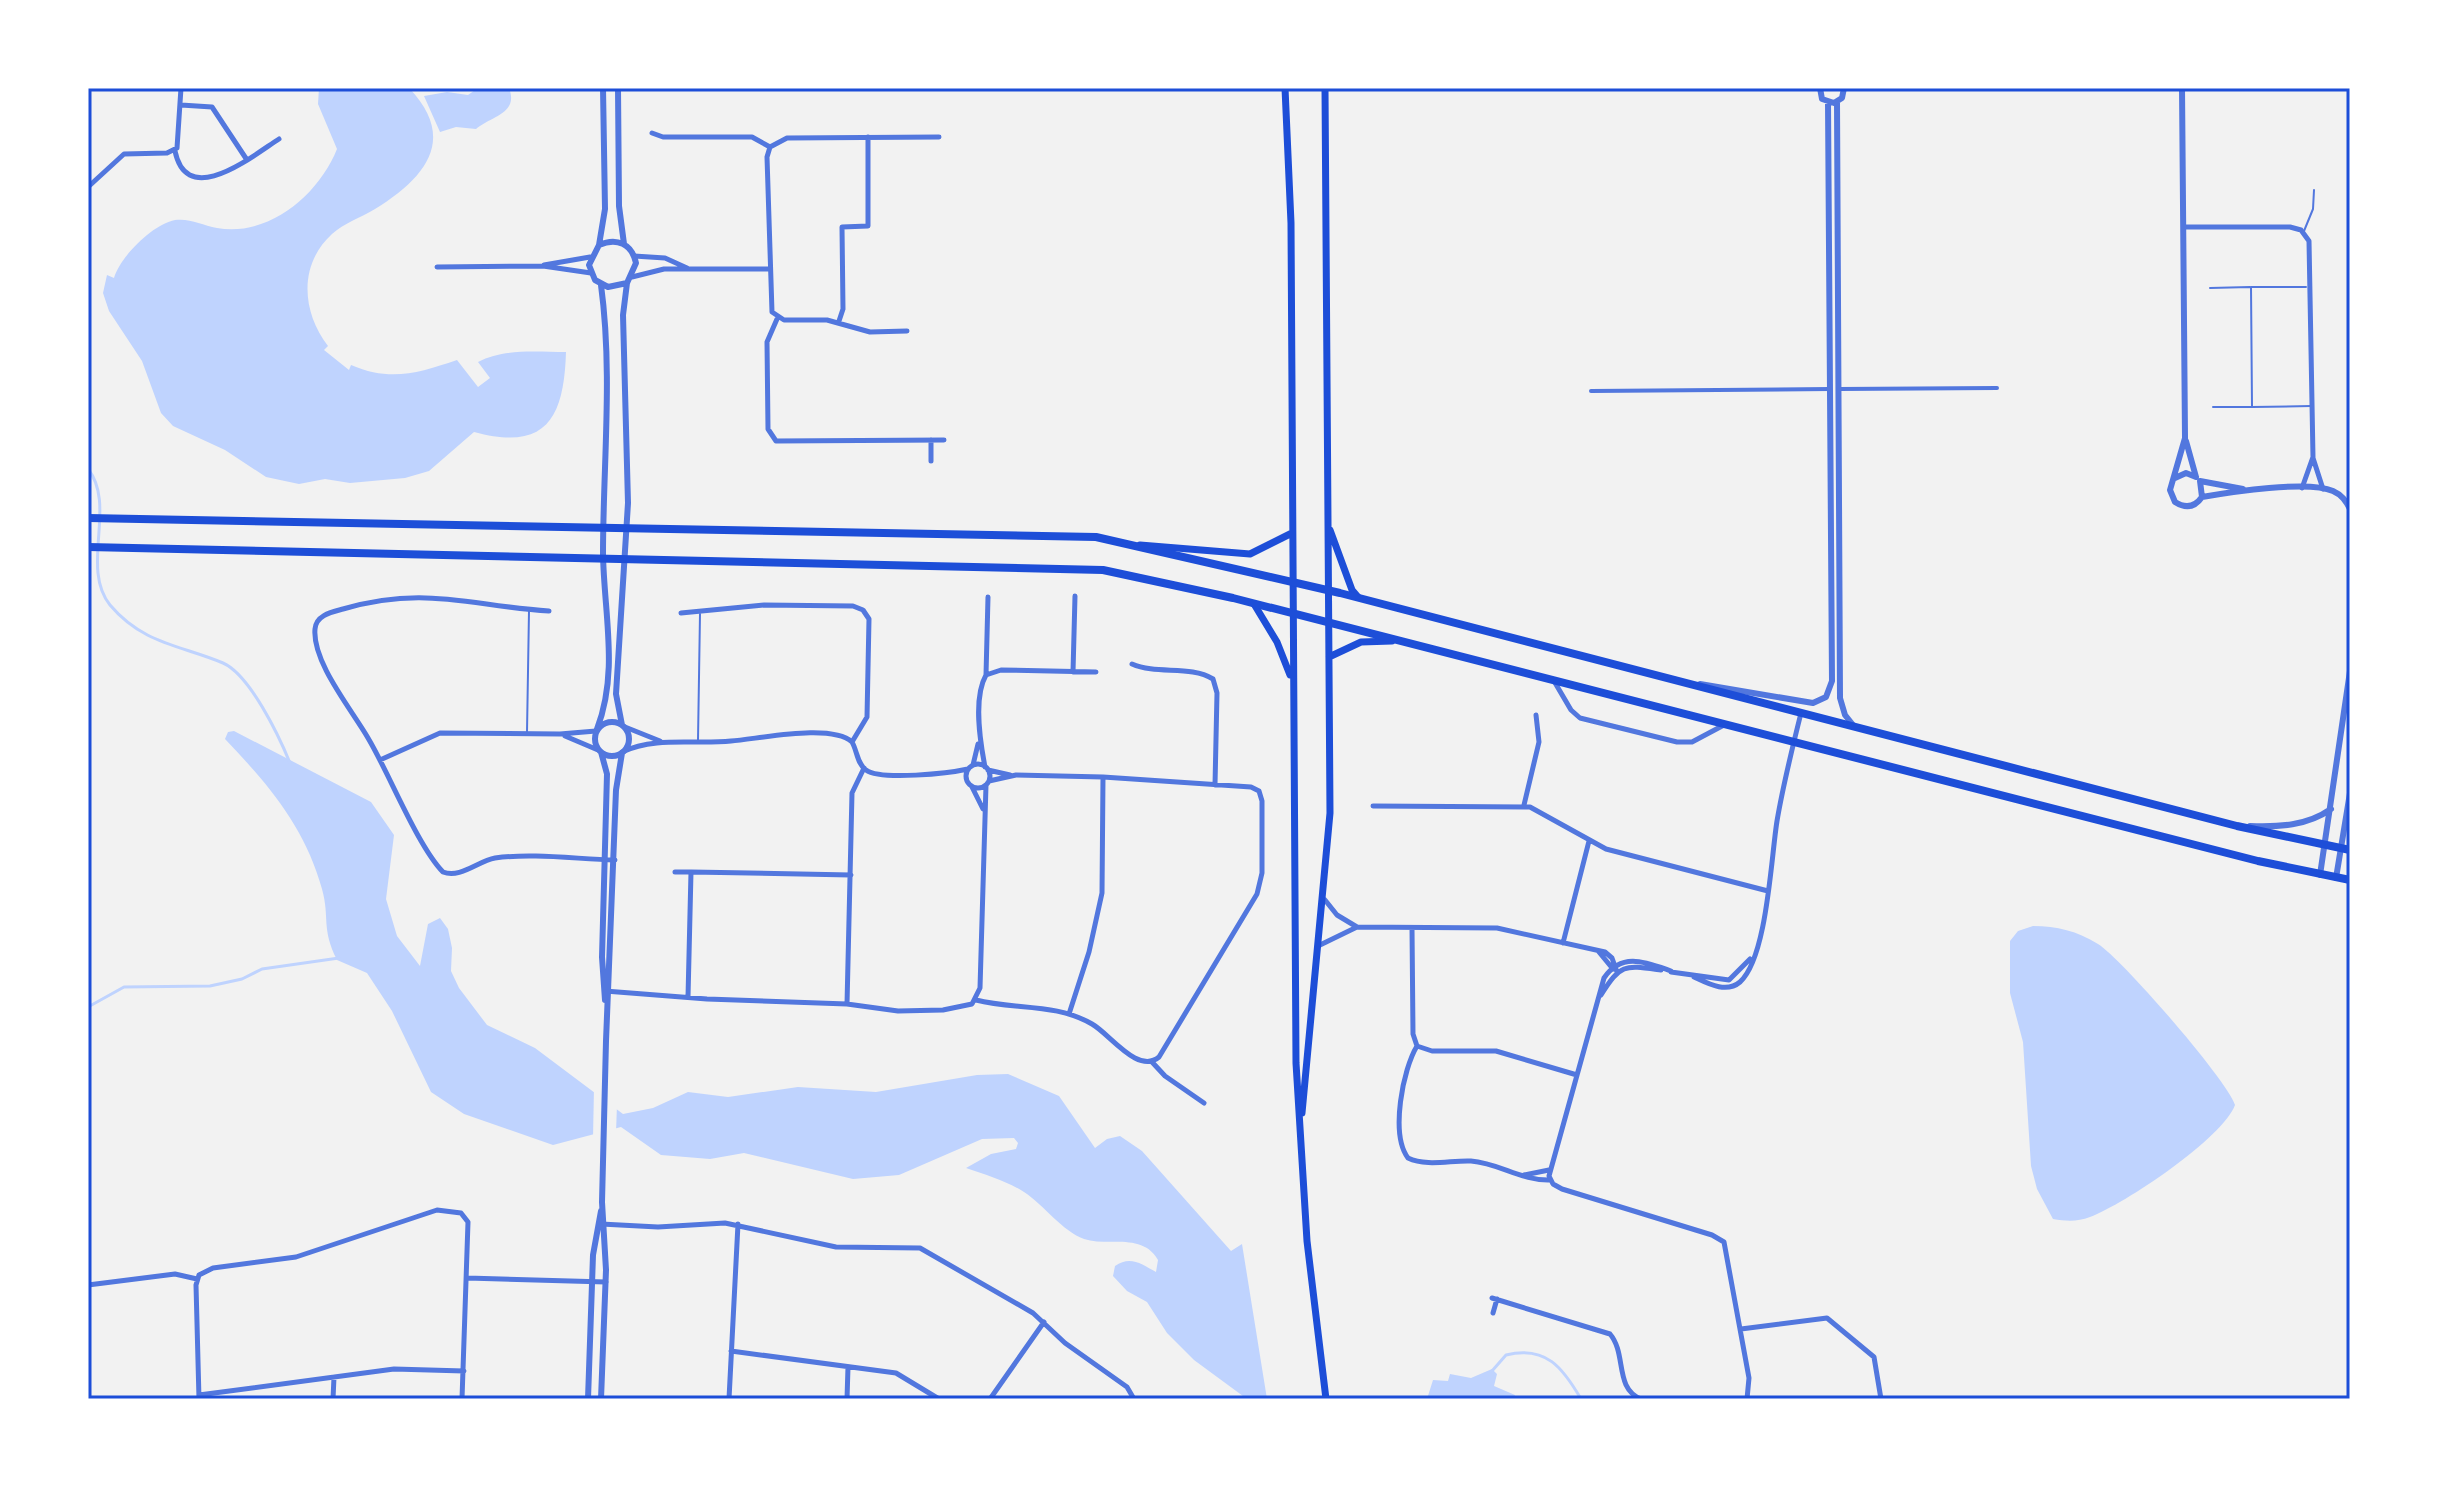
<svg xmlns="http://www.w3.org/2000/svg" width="2438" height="1487" font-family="'IBM Plex Sans',sans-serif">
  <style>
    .water { fill: #bfd3fe }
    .pier { fill: #f2f2f2 }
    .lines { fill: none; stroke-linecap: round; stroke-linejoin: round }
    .stream { stroke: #bfd3fe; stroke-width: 3 }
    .service { stroke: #5277de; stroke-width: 2 }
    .pedestrian { stroke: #5277de; stroke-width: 4 }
    .minor { stroke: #5277de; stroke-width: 5 }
    .tertiary { stroke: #5277de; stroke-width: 6 }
    .secondary { stroke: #1d4ed8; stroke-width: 7 }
    .primary { stroke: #1d4ed8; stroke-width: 8 }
    .neatline { fill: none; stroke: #1d4ed8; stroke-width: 3 }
  </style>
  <rect width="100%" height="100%" fill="#f2f2f2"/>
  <path class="water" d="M319,88H409C457,138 427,177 375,209C360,218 344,223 332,234C298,265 302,312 328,346L324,350L349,370L351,365C391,382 418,373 457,360L478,387L490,378L478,362C504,348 537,352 566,352C564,417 547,452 474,432L429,471L405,478L350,483L325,479L299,484L266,477L225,450L173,426L161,413L142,361L109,311L103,293L107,275L114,278C120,257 153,224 175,220C190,218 202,225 217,228C270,237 319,194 337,149L318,104Z
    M478,88H509C519,114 491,116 476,129L456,127L440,132L424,96L447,92L468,95Z
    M234,731L371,802L394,835L386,899L397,936L420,966L428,924L440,918L448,929L452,948L451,971L459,988L487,1025L535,1048L623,1114L653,1108L688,1092L728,1097L798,1087L876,1092L977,1075L1008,1074L1059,1096L1095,1148L1107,1139L1120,1136L1142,1151L1231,1251L1242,1244L1267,1399H1247L1194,1360L1167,1333L1147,1302L1127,1291L1113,1276L1115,1266C1130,1255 1142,1264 1156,1272L1158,1260C1142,1232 1108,1247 1084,1239C1062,1231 1044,1205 1024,1192C1007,1181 986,1175 966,1168L991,1154L1016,1149L1018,1143L1014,1138L982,1139L899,1175L853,1179L744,1153L710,1159L661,1155L621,1127L553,1145L464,1114L431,1092L392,1011L367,973L337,960C321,928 330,918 322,889C305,827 268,784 225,739L228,732Z
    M2033,926C2057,926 2077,931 2098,944C2121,958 2228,1081 2235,1105C2223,1138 2125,1204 2090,1217C2077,1222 2066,1221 2053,1219L2037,1189L2031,1166L2023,1042L2010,993V941L2018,931Z
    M1492,1369L1497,1374L1494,1386L1515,1395L1514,1399H1427L1433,1380L1448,1381L1450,1374L1471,1378Z"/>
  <path class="pier" d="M594,1088L617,1105L616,1132L593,1138Z"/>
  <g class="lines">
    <path class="stream" d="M88,469C117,505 80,568 110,605C143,644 180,645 223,663C250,675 279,736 290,763
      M88,1007L124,987L210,986L242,979L262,969L339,958
      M1492,1371L1506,1355C1546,1345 1563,1368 1581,1399"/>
    <path class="service" d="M2304,231L2313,209L2314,190
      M2306,287H2251L2252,407L2311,406
      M2210,288L2250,287
      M2213,407H2252
      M527,732L529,611
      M698,740L700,614"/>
    <path class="pedestrian" d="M1839,389L1997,388
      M1591,391L1830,389"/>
    <path class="minor" d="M181,105L212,107L247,160
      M652,133L663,137H752L770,147
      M175,151C187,209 251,157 279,139
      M88,187L124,154L167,153L177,148L181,88
      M2184,227H2290L2301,230L2309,241L2313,457L2302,488
      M634,256L665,258L687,268
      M544,265L590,257
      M437,267L543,266L591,273
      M632,277L664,269H769
      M777,319L767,342L768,429L776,441L944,440
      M839,321L843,309L842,227L868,226V137
      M907,331L870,332L827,320H784L772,312L767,157L770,147L787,138L939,137
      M931,440V461
      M2313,458L2323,489
      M549,611C470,606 425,585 343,609C332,612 316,615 315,629C312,662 352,710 368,738C389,773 417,845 443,872C460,879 478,861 495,858C533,853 576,859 615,860
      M681,613L764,605L853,606L863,610L869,619L867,717L852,742
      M1132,664C1157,675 1190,665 1213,679L1217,693L1215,785
      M1073,672L1075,596
      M986,675L988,597
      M1554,681L1571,710L1580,718L1677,742H1692L1724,725
      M625,727L660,741
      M565,736L598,750
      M622,752C656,736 695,745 731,741C759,739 831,723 852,742C857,750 857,764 866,770C881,781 950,773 968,769
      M380,760L440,733L560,734L596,731
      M966 776a12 12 0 1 1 24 0a12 12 0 1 1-24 0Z
      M973,765L978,744
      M985,767C980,741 973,698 986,675L1001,670L1096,672
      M988,770L1010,775
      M972,787L983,809
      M1524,805L1539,742L1536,715
      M1373,806L1530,807L1606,849L1768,891
      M675,872H691
      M1325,900L1337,915L1357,927
      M1412,928L1413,1034L1417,1046L1432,1051H1496L1577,1075
      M1563,943L1589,841
      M1320,945L1357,927L1497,928L1605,952L1612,958L1617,972
      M1599,952L1613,969
      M1671,971C1645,962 1622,952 1604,978L1549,1176L1553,1184L1562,1189L1712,1235L1724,1242L1749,1378L1747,1399
      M1671,972L1729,980L1750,959
      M1694,977C1707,983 1726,994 1740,982C1767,958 1771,858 1777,821C1783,785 1792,749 1801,713
      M605,991L707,999L847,1004L898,1011L943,1010L972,1004L980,988L986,785
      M1601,995C1621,963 1625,965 1661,970
      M688,997L691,872L851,875
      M976,1000C1016,1010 1056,1003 1092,1024C1110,1034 1138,1075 1159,1057L1257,894L1262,873V801L1259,791L1251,787L1103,777L1016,775L989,781
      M847,1004L852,793L864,768
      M1069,1014L1089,952L1102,893L1103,777
      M1417,1046C1403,1069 1390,1134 1408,1158C1427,1167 1451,1160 1471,1161C1499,1163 1522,1181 1550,1180
      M1152,1062L1165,1076L1204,1103
      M1524,1175L1549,1170
      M601,1224L658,1227L725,1223L836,1247L920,1248L1033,1313L1065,1343L1127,1387L1134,1399
      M467,1278L606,1282
      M88,1285L175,1274L197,1279
      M1492,1298L1610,1334C1627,1354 1614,1388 1641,1399
      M1493,1313L1497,1299
      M1741,1329L1827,1318L1874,1357L1881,1399
      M731,1351L896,1373L939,1399
      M199,1395L394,1369L464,1371
      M199,1399L196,1285L199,1275L213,1268L296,1257L437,1210L461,1213L468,1222L462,1399
      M333,1399L334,1377
      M729,1399L738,1224
      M847,1399L848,1367
      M990,1399L1044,1322"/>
    <path class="tertiary" d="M618,88L619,206L624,244
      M1820,88L1822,99L1834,103L1842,98L1844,88
      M2182,88L2185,438L2170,490L2175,502C2186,509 2195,507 2202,497L2200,481L2243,489
      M1837,102L1840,698L1845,715L1853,725
      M599,245L605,209L603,88
      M2186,441L2196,477
      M2175,478L2186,473L2196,477
      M2202,497C2231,492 2308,480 2333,491C2342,495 2346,501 2350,509
      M1700,684L1813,703L1826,697L1832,681L1828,102
      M595 739a17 17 0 1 1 34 0a17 17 0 1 1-34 0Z
      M622,725L616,694L628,503L623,315L627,283L636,263C632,244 617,237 599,245L589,265L595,280L608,287L627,283
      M597,729C619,672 604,614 603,554C603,465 613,373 601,285
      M601,752L607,774L602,957L605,1000
      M2250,826C2279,827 2307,826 2331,809
      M2320,875L2350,671
      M2336,878L2350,793
      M588,1399L593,1255L601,1211
      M601,1399L606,1270L602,1202L606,1041L616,790L622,753"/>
    <path class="secondary" d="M1285,88L1291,223L1296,1063L1307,1241L1326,1399
      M1330,530L1352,590L1358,597
      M1140,545L1250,554L1292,533
      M1254,604L1277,642L1290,675
      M1329,657L1361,642L1392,641
      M1302,1113L1330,813L1325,88"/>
    <path class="primary" d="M88,518L1096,537L1340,593L2237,826L2350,850
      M88,547L1103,570L1233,598L2258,861L2350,880"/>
  </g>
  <rect width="2438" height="1487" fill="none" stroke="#ffffff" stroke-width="180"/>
  <rect x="90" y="90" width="2258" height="1307" class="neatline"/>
</svg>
